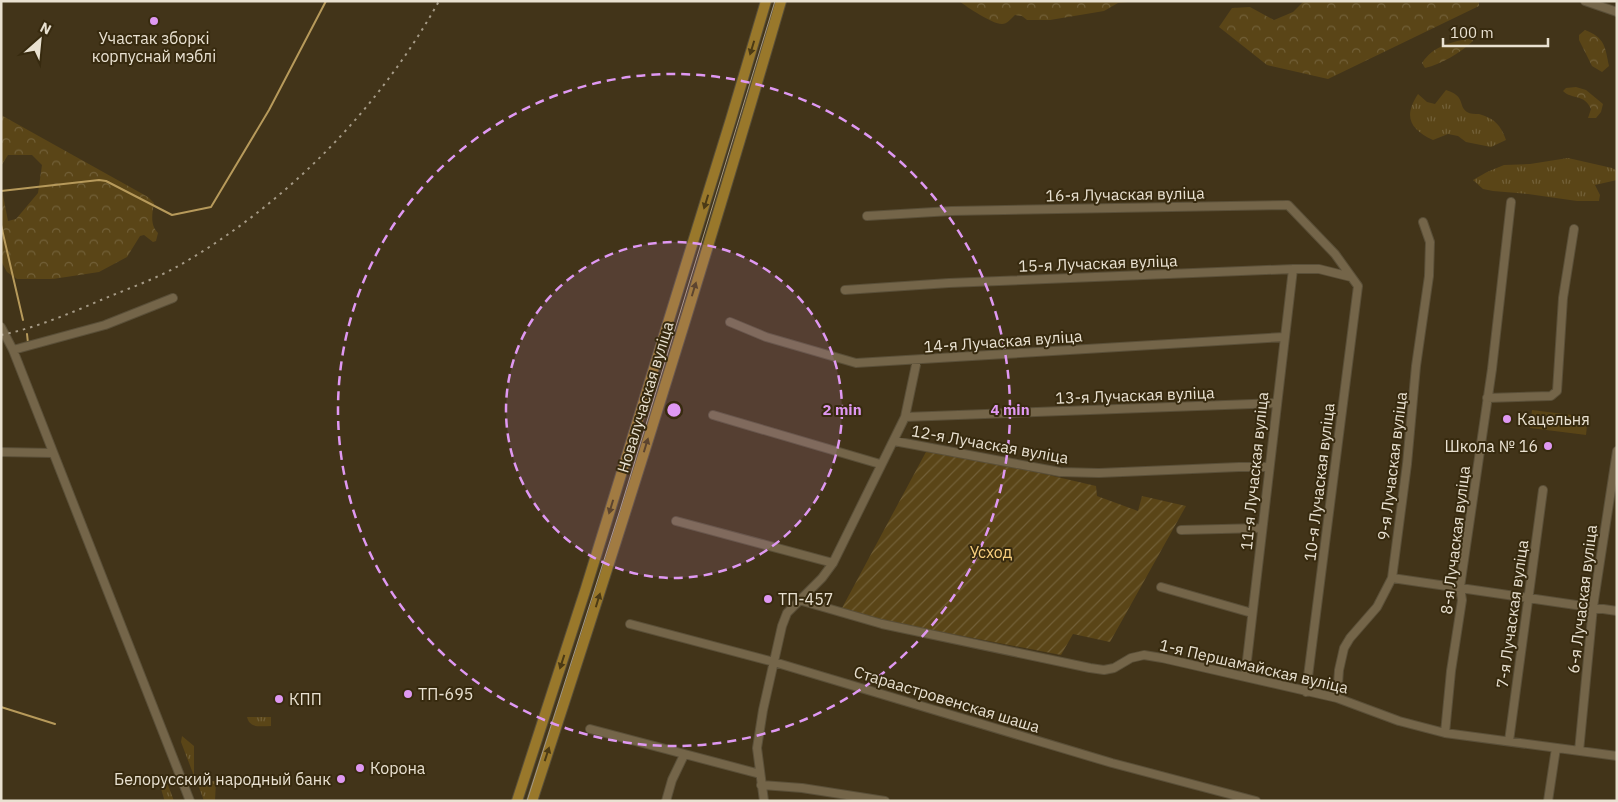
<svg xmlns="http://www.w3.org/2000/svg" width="1618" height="802" font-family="'IBM Plex Sans',sans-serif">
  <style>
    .grass { fill: url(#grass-tufts) }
    .forest { fill: url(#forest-crowns) }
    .park { fill: #5a4517 }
    .garden { fill: url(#garden-furrows) }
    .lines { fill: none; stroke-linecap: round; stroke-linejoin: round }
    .stream { stroke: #b79a5b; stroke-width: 2 }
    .minor-casing { stroke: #5a4f38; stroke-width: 10 }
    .major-casing { stroke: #5a4f38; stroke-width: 12 }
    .minor { stroke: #746549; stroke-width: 8 }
    .major { stroke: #99782b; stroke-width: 10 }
    .tram { stroke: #a59a86; stroke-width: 1 }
    .rail { stroke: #a59a86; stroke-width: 2; stroke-dasharray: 2.5 5; stroke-linecap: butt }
    .oneway { fill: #4b3a15 }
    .ring { fill: none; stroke: #df98f2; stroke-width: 2.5; stroke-dasharray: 9 6 }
    .poi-dot { fill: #df98f2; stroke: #372a0f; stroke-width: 2 }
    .labels { text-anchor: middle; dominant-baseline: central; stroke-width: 4; stroke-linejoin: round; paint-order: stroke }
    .poi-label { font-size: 16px; fill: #e9e1d1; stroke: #372a0f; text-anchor: start }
    .street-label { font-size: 16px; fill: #e9e1d1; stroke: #372a0f }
    .park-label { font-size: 16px; fill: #f9d07f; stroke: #372a0f }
    .centre { fill: #df98f2; stroke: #372a0f; stroke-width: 2.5 }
    .ring-label { font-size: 15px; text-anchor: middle; font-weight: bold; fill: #df98f2; stroke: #372a0f; stroke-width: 4; stroke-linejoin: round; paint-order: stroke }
  </style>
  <defs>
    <pattern id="grass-tufts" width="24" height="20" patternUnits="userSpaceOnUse" patternTransform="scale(1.25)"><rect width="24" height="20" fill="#5a4517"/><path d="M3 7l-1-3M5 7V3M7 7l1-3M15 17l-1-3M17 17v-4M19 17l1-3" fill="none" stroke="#726038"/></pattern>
    <pattern id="forest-crowns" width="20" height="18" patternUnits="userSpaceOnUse" patternTransform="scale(1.25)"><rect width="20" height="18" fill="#5a4517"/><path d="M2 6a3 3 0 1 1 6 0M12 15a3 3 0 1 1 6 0" fill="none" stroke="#726038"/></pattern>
    <pattern id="garden-furrows" width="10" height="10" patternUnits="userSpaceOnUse" patternTransform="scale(1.25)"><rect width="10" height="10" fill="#5a4517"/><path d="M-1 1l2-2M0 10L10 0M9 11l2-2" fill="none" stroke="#726038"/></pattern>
  </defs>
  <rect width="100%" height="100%" fill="#423419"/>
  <path class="grass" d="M1446,90C1466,96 1458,106 1467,112C1470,114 1475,114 1479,114C1494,118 1501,125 1506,140L1491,147L1466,142L1458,136L1448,134L1433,140C1410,129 1403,117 1418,94L1427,102L1435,104Z
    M1568,158L1612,168L1617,171V180L1595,185L1600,195L1599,201H1577L1528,194L1493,191L1483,189L1473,180L1487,172L1504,165L1530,164Z
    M247,717H271V726C261,726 250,729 247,717Z
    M182,736L194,746V776L181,742Z
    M165,777L174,801H165L164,799C162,790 157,783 165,777Z
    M216,781L215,801H204L197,782Z"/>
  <path class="forest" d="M959,1H1138L1118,3L1104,11L1050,20H1027L1022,16L1015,15C1011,19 1007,24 1002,24C992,24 967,7 959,1Z
    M1304,1H1479V6L1328,79L1267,65L1219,27L1232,8L1250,7L1274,20L1293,12Z
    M1585,30C1605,38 1605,46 1609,66L1602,72L1592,66L1579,40V35Z
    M1472,38L1473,41C1460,53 1442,64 1425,68L1422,63C1434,45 1452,42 1472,38Z
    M1576,87L1586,90L1603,104L1601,112L1596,118H1588L1591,109C1584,93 1572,100 1563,91L1566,88Z
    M1,115L148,197L154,203C152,214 150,225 158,233L156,241L153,242L144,235L140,236L127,257L99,272L53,279H17L7,272L1,261V185L8,221L16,219L38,193L42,165L32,155H8L1,166Z"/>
  <path class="park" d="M1532,410L1588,417L1586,435L1530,428Z"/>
  <path class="garden" d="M927,450L1027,470L1096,486L1097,496L1138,511L1142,496L1186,506L1110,642L1073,634L1061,655L891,622L842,608Z"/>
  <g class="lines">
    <path class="stream" d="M1,191L99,180L106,181L172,215L211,207L269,110L326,1
      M1,225L23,320
      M27,334L28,343
      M1,707L55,724"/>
    <g class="minor-casing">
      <path id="minor" d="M1585,1L1617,12
        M867,216L951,211L1288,205L1335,254L1358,286L1306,692
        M845,290L949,283L1293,269H1319L1351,277
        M730,322L766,337L856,363L1284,337
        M1,327L13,350L190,801
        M13,350L105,325L173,298
        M1487,398L1551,396L1557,391L1563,298L1574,229
        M713,415L880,464
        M905,417L1276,403
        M894,441L1060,472L1099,473L1239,467H1269
        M1,452L52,453
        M676,521L833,563
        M1181,530L1262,528
        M1392,578L1617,611
        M1161,587L1252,613
        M799,600L882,624L1090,668L1104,670L1114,668L1131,658L1144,655L1162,658L1337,698L1399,721L1445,733L1617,756
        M630,624L774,662L1112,763L1256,801
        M1245,677L1293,269
        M1337,698L1339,670L1344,648L1350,638L1377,607L1392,578L1407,464L1416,366L1429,276L1430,242L1423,222
        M590,729L760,774
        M1445,733L1451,671L1462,600L1460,587L1492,369L1511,202
        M1509,741L1543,490
        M1579,751L1593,607L1617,451
        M761,785L802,788L885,801
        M666,801L672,780L684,755
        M764,801L757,748L763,710L782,626L787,613L822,578L833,563L905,417L917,360
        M1548,801L1556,748"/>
    </g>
    <g class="major-casing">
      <path id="major" d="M517,801L586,588L731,119L766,1
        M532,801C619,536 703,269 781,1"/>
    </g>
    <use href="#minor" class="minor"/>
    <use href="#major" class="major"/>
    <path class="tram" d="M527,801L620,510L775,1"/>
    <path class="rail" d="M1,335C35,328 69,314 101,300C127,289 156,279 180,265C287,203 379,109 439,1"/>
  </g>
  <defs><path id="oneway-solid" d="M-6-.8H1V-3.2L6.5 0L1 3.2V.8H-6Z" transform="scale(1.25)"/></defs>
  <g class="oneway">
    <use href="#oneway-solid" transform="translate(752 48) rotate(107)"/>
    <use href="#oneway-solid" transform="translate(706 202) rotate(107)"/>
    <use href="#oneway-solid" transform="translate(694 289) rotate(-73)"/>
    <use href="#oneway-solid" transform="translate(646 445) rotate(-73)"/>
    <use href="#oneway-solid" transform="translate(611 507) rotate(107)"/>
    <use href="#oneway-solid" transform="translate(598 600) rotate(-73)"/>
    <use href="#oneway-solid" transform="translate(562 662) rotate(108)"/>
    <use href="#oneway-solid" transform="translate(547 754) rotate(-72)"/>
  </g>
  <circle cx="674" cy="410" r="168" fill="#df98f2" fill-opacity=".12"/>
  <g class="ring">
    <circle cx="674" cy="410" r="168"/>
    <circle cx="674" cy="410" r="336"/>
  </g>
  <g class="poi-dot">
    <circle cx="154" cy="21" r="5"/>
    <circle cx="1507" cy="419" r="5"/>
    <circle cx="1548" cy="446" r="5"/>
    <circle cx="768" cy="599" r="5"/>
    <circle cx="408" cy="694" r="5"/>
    <circle cx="279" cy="699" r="5"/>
    <circle cx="360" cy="768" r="5"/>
    <circle cx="341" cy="779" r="5"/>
  </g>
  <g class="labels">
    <g class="poi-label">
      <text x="154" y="38" text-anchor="middle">Участак зборкі<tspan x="154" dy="18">корпуснай мэблі</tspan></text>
      <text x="1517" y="419">Кацельня</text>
      <text x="1538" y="446" text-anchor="end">Школа № 16</text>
      <text x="778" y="599">ТП-457</text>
      <text x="418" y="694">ТП-695</text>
      <text x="289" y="699">КПП</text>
      <text x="370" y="768">Корона</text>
      <text x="331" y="779" text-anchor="end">Белорусский народный банк</text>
    </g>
    <g class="street-label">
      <text transform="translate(1125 194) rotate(-1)">16-я Лучаская вуліца</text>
      <text transform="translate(1098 263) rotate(-2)">15-я Лучаская вуліца</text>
      <text transform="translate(1003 341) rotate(-4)">14-я Лучаская вуліца</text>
      <text transform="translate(1135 395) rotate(-2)">13-я Лучаская вуліца</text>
      <text transform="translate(645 397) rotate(-73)">Новалучаская вуліца</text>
      <text transform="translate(990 444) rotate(10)">12-я Лучаская вуліца</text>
      <text transform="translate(1392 466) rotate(-83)">9-я Лучаская вуліца</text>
      <text transform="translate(1254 471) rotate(-84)">11-я Лучаская вуліца</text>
      <text transform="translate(1319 482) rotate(-83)">10-я Лучаская вуліца</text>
      <text transform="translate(1455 540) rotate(-83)">8-я Лучаская вуліца</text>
      <text transform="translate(1582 599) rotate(-83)">6-я Лучаская вуліца</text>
      <text transform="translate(1512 614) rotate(-82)">7-я Лучаская вуліца</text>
      <text transform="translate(1254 666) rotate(13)">1-я Першамайская вуліца</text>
      <text transform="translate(947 699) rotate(17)">Стараастровенская шаша</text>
    </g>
    <g class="park-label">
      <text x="991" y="552">Усход</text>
    </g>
  </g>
  <circle cx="674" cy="410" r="8" class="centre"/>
  <g class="ring-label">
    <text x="842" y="415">2 min</text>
    <text x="1010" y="415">4 min</text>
  </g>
  <rect width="1618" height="802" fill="none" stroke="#e9e1d1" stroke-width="5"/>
  <g transform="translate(40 40) rotate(27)" stroke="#372a0f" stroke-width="4" paint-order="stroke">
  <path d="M0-4L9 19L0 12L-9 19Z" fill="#e9e1d1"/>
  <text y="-8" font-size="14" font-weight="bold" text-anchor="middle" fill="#e9e1d1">N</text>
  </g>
  <path d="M1443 38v8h105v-8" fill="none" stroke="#e9e1d1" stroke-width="2.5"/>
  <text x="1450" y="38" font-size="15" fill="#e9e1d1" stroke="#372a0f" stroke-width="4" paint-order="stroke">100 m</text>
</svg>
